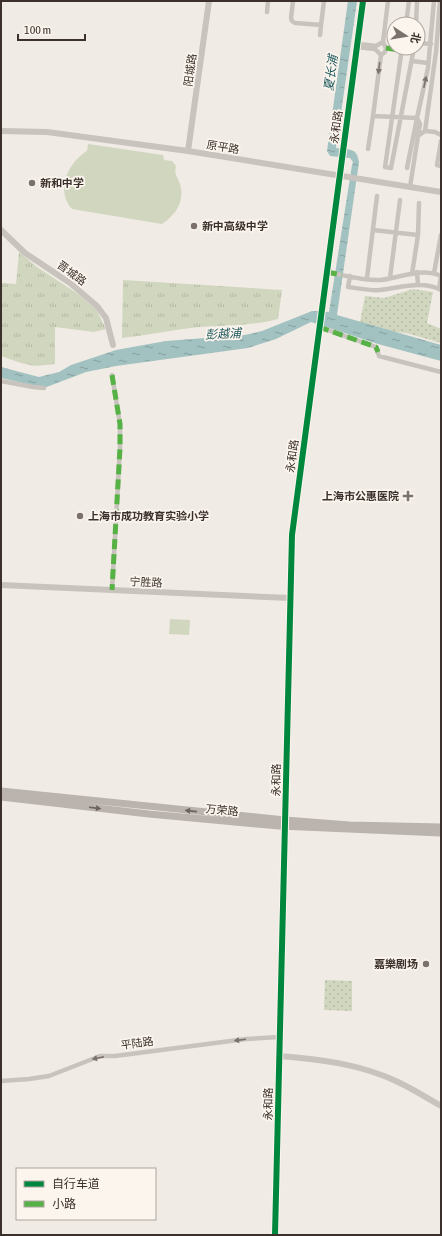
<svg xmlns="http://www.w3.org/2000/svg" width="442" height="1236" font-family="'Asap Condensed','Noto Sans SC',sans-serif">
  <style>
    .grass { fill: url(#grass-tufts) }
    .park { fill: url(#park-dots) }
    .pitch { fill: #d1d6bf }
    .water { fill: url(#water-ripples) }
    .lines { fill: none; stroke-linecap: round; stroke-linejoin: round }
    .minor { stroke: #c9c3be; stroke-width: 4.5 }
    .tertiary { stroke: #c9c3be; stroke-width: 6 }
    .secondary { stroke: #bab3ae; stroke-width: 7 }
    .quiet { stroke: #57b246; stroke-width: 5; stroke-dasharray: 10 5; stroke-linecap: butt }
    .cycleway-casing { stroke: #fbf5ee; stroke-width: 8 }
    .cycleway { stroke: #00873e; stroke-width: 6 }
    .oneway { fill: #7b726d }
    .oneway2 { fill: #6e645f }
    .poi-dot { fill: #7a716c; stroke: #fbf5ee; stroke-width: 1.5 }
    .labels { text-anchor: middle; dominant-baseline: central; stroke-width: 3.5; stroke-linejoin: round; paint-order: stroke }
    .street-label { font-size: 11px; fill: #3b302b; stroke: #fbf5ee }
    .poi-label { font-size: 11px; font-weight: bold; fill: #3b302b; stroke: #fbf5ee; text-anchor: start }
    .water-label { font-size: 12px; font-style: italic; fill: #1f5a5e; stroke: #fbf5ee }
  </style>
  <defs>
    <pattern id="grass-tufts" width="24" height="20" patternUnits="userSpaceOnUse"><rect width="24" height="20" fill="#d1d6bf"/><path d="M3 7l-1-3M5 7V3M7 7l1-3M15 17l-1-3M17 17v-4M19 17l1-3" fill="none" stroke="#b4b8a4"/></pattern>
    <pattern id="park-dots" width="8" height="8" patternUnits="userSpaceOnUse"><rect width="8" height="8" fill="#d1d6bf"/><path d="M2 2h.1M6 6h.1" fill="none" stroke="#b4b8a4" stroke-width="1.8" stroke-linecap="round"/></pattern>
    <pattern id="water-ripples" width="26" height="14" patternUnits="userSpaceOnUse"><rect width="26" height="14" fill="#a1c2c1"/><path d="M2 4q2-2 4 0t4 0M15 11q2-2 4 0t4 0" fill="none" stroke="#849e9d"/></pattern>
  </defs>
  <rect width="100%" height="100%" fill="#f0ebe5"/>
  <path class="grass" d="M19,252L37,267L78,294L96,309L106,329L94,332L55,327V364L35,366L21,363L1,356V283L16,284Z
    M123,280L282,290L278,319C252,326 226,325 199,327C173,330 148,335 122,338Z"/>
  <path class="park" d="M413,289L433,292L427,323L441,329V343L406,333L385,331L360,322L365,296L384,298Z
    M325,980L352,981V1011L324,1010Z"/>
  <path class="pitch" d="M88,144L163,155L164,160L172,161L176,166C174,175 177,175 180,184C185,201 176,215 162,224L72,209C55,190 68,163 87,151Z
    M170,619L190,620L189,635L169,634Z"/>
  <path class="water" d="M348,1H357L336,148C349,150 357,147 359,162L337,315L441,345V361L378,344L311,322L276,339L248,348L116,366L86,372L44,388L1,378V367L39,377L59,372L71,365L116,350L166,341L245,335L262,331L312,311L329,312L352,165L353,162L350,158L330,156L327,151Z"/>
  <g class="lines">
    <path class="minor" d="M293,1L291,18L292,21L295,23L321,25L324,1
      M267,12L268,1
      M406,24L409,1
      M416,24L417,1
      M320,35L321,25
      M418,43L431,44
      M359,44L376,46L383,42L388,1
      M357,47L375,49L381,55L373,116L417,118L428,68L434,1
      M402,48L385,167L391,168L414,48
      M381,55L385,52L386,48L383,42
      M412,61L428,63
      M417,118L420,124L418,136
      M425,131L436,52L440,1
      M441,141L437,165L441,166
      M368,149L373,116
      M407,168L417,118
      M410,187L418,136L425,131L435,132L441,135
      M373,230L418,235
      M327,272C343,275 364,281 380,280C400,278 421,267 441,276
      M417,272L418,285
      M434,273L441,235
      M412,274L418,235L419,203
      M350,276L348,287C358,288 369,291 380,290C400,288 422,280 441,290
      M367,278L377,196
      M390,278L400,200
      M439,289L441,276
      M319,327L376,347L379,356L441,372
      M112,375L120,424V448L112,590
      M1,381L33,387L44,388
      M1,1081L29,1079L49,1076L95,1058L100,1056H115L246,1039L279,1037"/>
    <path class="tertiary" d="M1,131L47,132L188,151L441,192
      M188,151L209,1
      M1,230L25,253L70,283L97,306L106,318L113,345
      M1,585L290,598
      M279,1056C319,1059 361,1064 398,1082C413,1089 427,1098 441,1106
      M275,1235L292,535L363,1"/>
    <path class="secondary" d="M1,791L285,820L349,825L441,827
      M1,797L149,814L279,826L441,833"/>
    <path class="quiet" d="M386,48L413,52
      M327,272L342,275
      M319,327L376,347L378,352
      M112,375L120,424V448L112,590"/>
    <g class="cycleway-casing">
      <path id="cycleway" d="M275,1235L292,535L363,1"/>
    </g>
    <use href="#cycleway" class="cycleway"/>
  </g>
  <defs><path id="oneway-solid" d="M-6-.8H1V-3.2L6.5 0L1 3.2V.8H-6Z"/></defs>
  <g class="oneway">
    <use href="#oneway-solid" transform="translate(379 68) rotate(97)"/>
    <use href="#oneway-solid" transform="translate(425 82) rotate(-78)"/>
    <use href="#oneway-solid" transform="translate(240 1040) rotate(173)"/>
    <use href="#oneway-solid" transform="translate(98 1058) rotate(169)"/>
  </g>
  <g class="oneway2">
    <use href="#oneway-solid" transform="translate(95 808) rotate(7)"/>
    <use href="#oneway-solid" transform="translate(191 811) rotate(-174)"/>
  </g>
  <g class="poi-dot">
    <circle cx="32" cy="183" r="4"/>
    <circle cx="194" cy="226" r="4"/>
    <path d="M406 490h4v4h4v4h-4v4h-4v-4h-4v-4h4z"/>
    <circle cx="80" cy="516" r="4"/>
    <circle cx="426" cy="964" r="4"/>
  </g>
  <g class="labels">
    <g class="street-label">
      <text transform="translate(190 70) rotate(-82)">阳城路</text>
      <text transform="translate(336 127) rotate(-82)">永和路</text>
      <text transform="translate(223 147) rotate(9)">原平路</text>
      <text transform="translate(72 273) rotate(36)">晋城路</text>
      <text transform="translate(292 456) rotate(-82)">永和路</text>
      <text transform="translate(146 582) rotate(3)">宁胜路</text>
      <text transform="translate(276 780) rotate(-89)">永和路</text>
      <text transform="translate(222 810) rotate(5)">万荣路</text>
      <text transform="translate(137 1043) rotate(-8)">平陆路</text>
      <text transform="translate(268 1104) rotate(-89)">永和路</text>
    </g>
    <g class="poi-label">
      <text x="40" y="183">新和中学</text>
      <text x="202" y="226">新中高级中学</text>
      <text x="399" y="496" text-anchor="end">上海市公惠医院</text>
      <text x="88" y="516">上海市成功教育实验小学</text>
      <text x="418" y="964" text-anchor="end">嘉樂剧场</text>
    </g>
    <g class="water-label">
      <text transform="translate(331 73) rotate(-82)">夏长浦</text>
      <text transform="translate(223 334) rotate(-3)">彭越浦</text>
    </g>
  </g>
  <rect width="442" height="1236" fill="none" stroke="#3b302b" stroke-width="4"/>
  <rect x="16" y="1168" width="140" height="52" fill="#fbf5ee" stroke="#aea6a0"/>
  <rect x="24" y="1181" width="20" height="6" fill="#00873e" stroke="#aea6a0"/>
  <text x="52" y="1188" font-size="12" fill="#3b302b">自行车道</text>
  <rect x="24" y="1201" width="20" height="6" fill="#57b246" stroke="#aea6a0"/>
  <text x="52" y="1208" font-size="12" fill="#3b302b">小路</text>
  <g transform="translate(406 36) rotate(102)"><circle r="19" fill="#fbf5ee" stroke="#aea6a0"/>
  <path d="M0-3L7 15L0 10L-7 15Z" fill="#7a716c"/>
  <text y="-6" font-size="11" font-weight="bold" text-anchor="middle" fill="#3b302b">北</text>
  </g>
  <path d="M18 34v6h67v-6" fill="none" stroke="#3b302b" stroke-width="2"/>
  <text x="24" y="34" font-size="12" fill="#3b302b" stroke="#fbf5ee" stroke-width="3" paint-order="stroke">100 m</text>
</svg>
